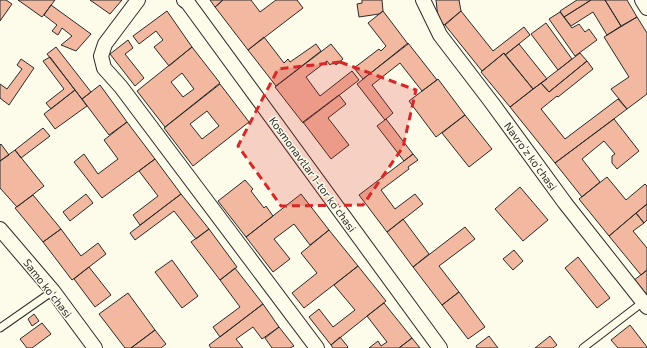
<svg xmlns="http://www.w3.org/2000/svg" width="647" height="348" font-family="'Exo 2',sans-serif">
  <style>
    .building { fill: #f2b8a0; stroke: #2b2b2b; fill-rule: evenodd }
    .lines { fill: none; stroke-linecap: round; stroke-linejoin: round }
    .lane-casing { stroke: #2b2b2b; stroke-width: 9 }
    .street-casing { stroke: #2b2b2b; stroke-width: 16 }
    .lane { stroke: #fdfbea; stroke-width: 7 }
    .street { stroke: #fdfbea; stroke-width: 14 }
    .marked { fill: #d62828; fill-opacity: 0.2; stroke: #d62828; stroke-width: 3; stroke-dasharray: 8 5; stroke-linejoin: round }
    .labels { text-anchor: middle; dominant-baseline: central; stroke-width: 3; stroke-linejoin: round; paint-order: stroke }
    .street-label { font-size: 11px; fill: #2b2b2b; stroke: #fdfbea }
  </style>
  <rect width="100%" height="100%" fill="#fdfbea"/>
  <path class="building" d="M0,0H6L12,4L0,21Z
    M18,0H55L42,17Z
    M90,0H122L110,14Z
    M210,0H223L215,7Z
    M223,0H251L260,12L276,0H297L303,8L248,50L215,7Z
    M362,0H382L383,11L379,14L359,17L357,4L362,3Z
    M436,0H459L461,11L444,25L438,18Z
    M577,0H591L564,17L560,11Z
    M591,0H605L621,26L607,35L593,12L571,26L564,17Z
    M605,0H627L637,17L621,26Z
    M51,5L91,34L76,51L61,45L72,36L62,28L58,35L52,31L57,25L44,15Z
    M167,11L192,47L169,66L154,47L163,40L156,31L139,44L133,36Z
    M383,11L408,44L363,79L354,68L379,49L381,51L386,46L368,23Z
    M461,11L493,51L524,27L530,35L505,55L504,53L482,71L445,25Z
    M560,12L572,28L579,24L585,32L589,29L597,40L575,56L549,19Z
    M637,17L647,33V94L627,109L611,89L629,77L604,37Z
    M546,23L572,59L558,70L531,34Z
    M264,37L284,63L288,59L290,62L316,44L321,51L276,86L248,50Z
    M128,40L133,48L125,54L144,78L135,86L110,54Z
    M408,43L437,80L422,91L400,63L372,85L393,113L385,120L357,84Z
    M331,44L343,59L336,65L334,62L330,65L327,61L306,77L320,96L352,71L359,80L303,123L275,87Z
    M519,44L547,79L533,89L505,55Z
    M56,47L91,92L82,99L47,54Z
    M192,47L220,83L165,127L137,91ZM182,73L194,89L183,97L171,82Z
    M504,53L533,89L510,107L481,72Z
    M580,53L587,61L549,92L541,83Z
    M50,57L75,90L51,109L46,103L64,89L43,61Z
    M21,59L34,68L9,105L0,98V84L7,89L22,69L17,65Z
    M587,61L593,69L558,97L557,96L541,109L565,139L618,99L627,109L555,163L510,107L541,83L549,92Z
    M438,79L465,115L436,137L409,101Z
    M220,84L249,122L193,166L164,128ZM207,111L219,126L202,139L190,124Z
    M100,85L127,122L109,135L82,99Z
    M75,90L87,106L55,129L44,114Z
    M339,95L346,104L328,118L349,145L331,159L303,122Z
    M465,115L492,149L469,167L442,133Z
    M386,119L413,154L404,161L377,126Z
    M614,119L639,151L617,169L612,163V156L615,154L604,141L582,159L600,182L582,197L555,163Z
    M127,122L155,159L102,198L74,162L84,154L98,174L118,159L104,140Z
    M43,128L50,136L21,158L15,150Z
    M1,144L9,155L0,161V145Z
    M15,150L44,186L17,207L0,188V161Z
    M413,154L418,160L408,167L409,169L381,190L395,209L415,194L423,204L387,232L359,195Z
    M155,159L181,194L140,225L133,215L158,196L139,171Z
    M607,177L626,200L645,184L647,186V204L609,236L579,199Z
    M245,180L253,189L251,191L264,208L266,206L273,216L246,237L218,201Z
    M520,187L548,220L523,241L495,209Z
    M86,194L93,203L70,221L63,212Z
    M181,194L209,229L196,239L174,211L135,240L130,233Z
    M301,194L329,230L310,245L294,224L274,239L290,259L273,272L246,237Z
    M33,195L61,229L43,242L15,208Z
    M647,204V220L644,223L636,213Z
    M636,213L644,223L633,231L647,248V270L641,275L609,236Z
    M403,219L429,254L413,267L387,232Z
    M465,227L475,239L439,266L459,292L442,305L413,267Z
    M61,229L81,256L98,243L106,254L72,280L43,242Z
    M209,229L237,267L220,280L191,242Z
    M329,230L358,266L304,308L292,293L317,273L301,253Z
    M514,250L523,261L513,270L503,259Z
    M578,257L610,298L597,308L565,268Z
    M172,260L198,296L182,308L155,272Z
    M358,266L386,301L331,345L309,317L319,309L333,327L355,310L334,285Z
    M89,267L111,295L95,307L74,279Z
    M235,268L263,304L220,337L213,327L240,307L220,280Z
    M647,270V298L633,281Z
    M459,292L485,327L468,339L442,305Z
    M128,293L155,330L131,348H125L99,314Z
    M384,303L412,338L399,348H369L378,341L381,346L387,342L367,316Z
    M263,304L279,327L262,339L253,327L236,339L243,348H211L209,345Z
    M34,314L39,321L32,326L28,319Z
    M42,323L51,334L32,348H27L20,339Z
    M630,325L647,347V348H618L611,340Z
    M279,327L294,346L290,348H272L265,338Z
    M155,330L166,344L161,348H131Z
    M489,336L498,348H477L476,346Z
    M550,336L557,345L553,348H535Z
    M340,337L348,347L347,348H333L331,345Z
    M412,338L420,348H399Z"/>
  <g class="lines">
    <g class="lane-casing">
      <path id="lane" d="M0,328L53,291
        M583,348L643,302"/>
    </g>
    <g class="street-casing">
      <path id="street" d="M138,0L105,44L101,56L104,68L121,87L317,348
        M184,0L188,3L440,348
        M423,0L440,35L492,103L565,203L647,307
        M642,0L647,8
        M0,229L53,291L95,348"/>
    </g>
    <use href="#lane" class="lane"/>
    <use href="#street" class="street"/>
  </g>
  <path class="marked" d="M340,62L416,90L403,147L363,205L281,206L238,146L278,69Z"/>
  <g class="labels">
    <g class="street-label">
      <text transform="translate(531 156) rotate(54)">Navroʻz koʻchasi</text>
      <text transform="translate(313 174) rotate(54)">Kosmonavtlar 1-tor koʻchasi</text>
      <text transform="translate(48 288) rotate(52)">Samo koʻchasi</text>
    </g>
  </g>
</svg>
